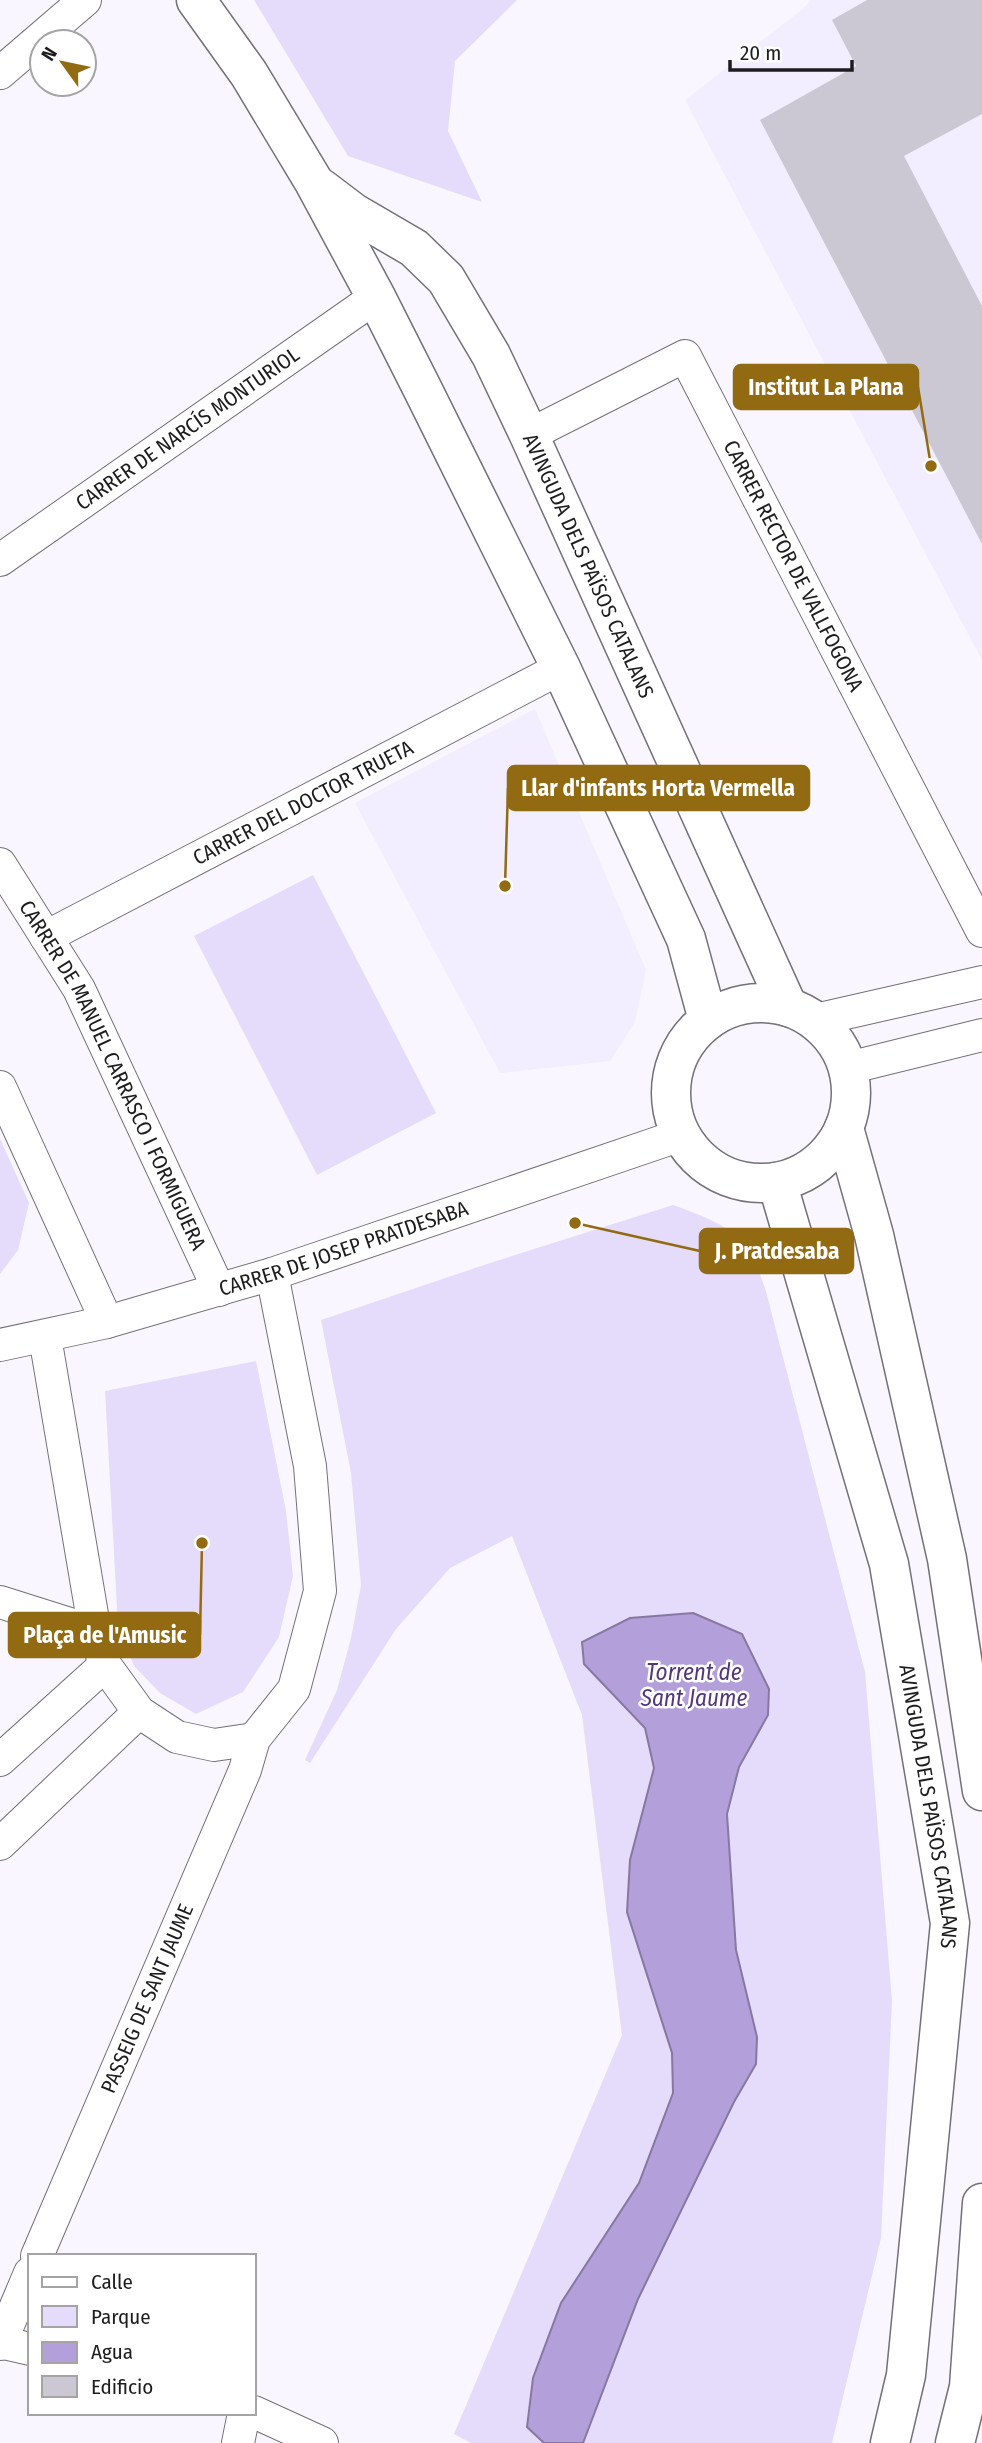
<svg xmlns="http://www.w3.org/2000/svg" width="982" height="2443" font-family="'Fira Sans Condensed',sans-serif">
  <style>
    .built { fill: #f2edff }
    .green { fill: #e5dbfb }
    .water { fill: #b39fd9; stroke: #8678a1; stroke-width: 2 }
    .building { fill: #ccc8d3 }
    .lines { fill: none; stroke-linecap: round; stroke-linejoin: round }
    .street-casing { stroke: #73707a; stroke-width: 34 }
    .secondary-casing { stroke: #73707a; stroke-width: 41 }
    .street { stroke: #fff; stroke-width: 32 }
    .secondary { stroke: #fff; stroke-width: 38 }
    .labels { text-anchor: middle; dominant-baseline: central; stroke-width: 5; stroke-linejoin: round; paint-order: stroke }
    .street-label { font-size: 21px; fill: #1d1c1f; stroke: #fff }
    .water-label { font-size: 23px; font-style: italic; fill: #53367c; stroke: #fff }
    .leader { fill: none; stroke: #916a12; stroke-width: 2.5 }
    .callout-dot { fill: #916a12; stroke: #fff; stroke-width: 2.5 }
    .callout { fill: #916a12; stroke: #916a12; stroke-width: 2.5 }
    .callout-label { font-size: 23px; text-anchor: middle; font-weight: bold; fill: #fff }
  </style>
  <rect width="100%" height="100%" fill="#f9f6ff"/>
  <path class="built" d="M811,0H982V660L685,100L803,9Z
    M535,709L646,970L635,1022L610,1061L500,1073L355,803Z"/>
  <path class="green" d="M254,0H517L455,61L448,131L482,202L348,156Z
    M313,875L436,1113L317,1175L194,936Z
    M0,1139L29,1203L18,1250L0,1274Z
    M673,1205C696,1213 734,1227 749,1248C756,1259 760,1276 765,1288L865,1672L892,2001L881,2238L832,2443H471L454,2434L622,2035L582,1715L512,1536L450,1568L396,1629L310,1763L305,1760L337,1690L351,1638L361,1585L351,1473L321,1320L487,1264Z
    M256,1361L286,1511L293,1576L279,1637L243,1692L196,1714L160,1693L134,1666L118,1625L105,1391Z"/>
  <path class="water" d="M693,1613L742,1634L769,1689L768,1715L739,1767L727,1814L736,1950L757,2037L756,2064L734,2102L638,2299L583,2443H544L527,2427L533,2378L561,2303L639,2183L673,2093L672,2053L627,1912L630,1860L654,1768L645,1728L584,1664L582,1642L630,1618Z"/>
  <path class="building" d="M867,0H982V114L904,156L982,306V544L760,120L856,66L832,20Z"/>
  <g class="lines">
    <g class="street-casing">
      <g id="street">
        <path d="M0,73L85,0"/>
        <path id="s1" d="M529,435L685,356L982,931"/>
        <path id="s2" d="M0,560L376,297"/>
        <path id="s3" d="M0,864L79,989L219,1290"/>
        <path id="s4" d="M46,937L561,668"/>
        <path d="M815,1020L982,982"/>
        <path d="M848,1068L982,1035"/>
        <path d="M0,1087L107,1322"/>
        <path d="M45,1337L95,1632L105,1665L139,1712L177,1737L214,1745L254,1739"/>
        <path id="s5" d="M0,1345L107,1322L272,1274L681,1135"/>
        <path d="M0,1602L95,1632"/>
        <path d="M0,1760L105,1665"/>
        <path d="M0,1844L139,1712"/>
        <path id="s6" d="M37,2256L245,1770L254,1739L294,1689L320,1591L310,1466L272,1274"/>
        <path d="M0,2342L30,2349"/>
        <path d="M0,2344L30,2273"/>
        <path d="M254,2412L322,2443"/>
        <path d="M238,2443L244,2413"/>
      </g>
    </g>
    <g class="secondary-casing">
      <g id="secondary">
        <path d="M196,0L249,74L314,182L376,297L423,390L561,668L686,939L708,1020"/>
        <path id="s7" d="M321,188L354,213L414,248L446,279L491,355L529,435L788,1007"/>
        <circle cx="761" cy="1093" r="90"/>
        <path d="M844,1128L874,1235L947,1559L982,1791"/>
        <path id="s8" d="M777,1182L889,1564L950,1923L906,2375L890,2443"/>
        <path d="M955,2443L969,2387L982,2203"/>
      </g>
    </g>
    <use href="#street" class="street"/>
    <use href="#secondary" class="secondary"/>
  </g>
  <g class="labels">
    <g class="street-label">
      <text stroke="none"><textPath href="#s2" startOffset="229">CARRER DE NARCÍS MONTURIOL</textPath></text>
      <text stroke="none"><textPath href="#s7" startOffset="476">AVINGUDA DELS PAÏSOS CATALANS</textPath></text>
      <text stroke="none"><textPath href="#s1" startOffset="411">CARRER RECTOR DE VALLFOGONA</textPath></text>
      <text stroke="none"><textPath href="#s4" startOffset="290">CARRER DEL DOCTOR TRUETA</textPath></text>
      <text stroke="none"><textPath href="#s3" startOffset="240">CARRER DE MANUEL CARRASCO I FORMIGUERA</textPath></text>
      <text stroke="none"><textPath href="#s5" startOffset="357">CARRER DE JOSEP PRATDESABA</textPath></text>
      <text stroke="none"><textPath href="#s8" startOffset="644">AVINGUDA DELS PAÏSOS CATALANS</textPath></text>
      <text stroke="none"><textPath href="#s6" startOffset="280">PASSEIG DE SANT JAUME</textPath></text>
    </g>
    <g class="water-label">
      <text x="694" y="1672">Torrent de<tspan x="694" dy="26">Sant Jaume</tspan></text>
    </g>
  </g>
  <path class="leader" d="M931 466L918 387M505 886L508 788M575 1223L700 1251M202 1543L200 1635"/>
  <g class="callout-dot">
    <circle cx="931" cy="466" r="7"/>
    <circle cx="505" cy="886" r="7"/>
    <circle cx="575" cy="1223" r="7"/>
    <circle cx="202" cy="1543" r="7"/>
  </g>
  <g class="callout">
    <rect x="734" y="365" width="184" height="44" rx="7"/>
    <rect x="508" y="766" width="301" height="44" rx="7"/>
    <rect x="700" y="1229" width="153" height="44" rx="7"/>
    <rect x="9" y="1613" width="191" height="44" rx="7"/>
  </g>
  <g class="callout-label">
    <text x="826" y="395">Institut La Plana</text>
    <text x="658" y="796">Llar d'infants Horta Vermella</text>
    <text x="777" y="1259">J. Pratdesaba</text>
    <text x="105" y="1643">Plaça de l'Amusic</text>
  </g>
  <rect x="28" y="2254" width="228" height="161" fill="#ffffff" stroke="#a5a4a5" stroke-width="2"/>
  <rect x="42" y="2277" width="35" height="10" fill="#ffffff" stroke="#a5a4a5" stroke-width="2"/>
  <text x="91" y="2289" font-size="21" fill="#1d1c1f">Calle</text>
  <rect x="42" y="2306" width="35" height="21" fill="#e5dbfb" stroke="#a5a4a5" stroke-width="2"/>
  <text x="91" y="2324" font-size="21" fill="#1d1c1f">Parque</text>
  <rect x="42" y="2342" width="35" height="21" fill="#b39fd9" stroke="#a5a4a5" stroke-width="2"/>
  <text x="91" y="2359" font-size="21" fill="#1d1c1f">Agua</text>
  <rect x="42" y="2376" width="35" height="21" fill="#ccc8d3" stroke="#a5a4a5" stroke-width="2"/>
  <text x="91" y="2394" font-size="21" fill="#1d1c1f">Edificio</text>
  <g transform="translate(63 63) rotate(303)"><circle r="33" fill="#ffffff" stroke="#a5a4a5" stroke-width="2"/>
  <path d="M0-5L12 26L0 18L-12 26Z" fill="#916a12"/>
  <text y="-10" font-size="19" font-weight="bold" text-anchor="middle" fill="#1d1c1f">N</text>
  </g>
  <path d="M730 60v10h122v-10" fill="none" stroke="#1d1c1f" stroke-width="3.5"/>
  <text x="740" y="60" font-size="21" fill="#1d1c1f" stroke="#ffffff" stroke-width="5" paint-order="stroke">20 m</text>
</svg>
